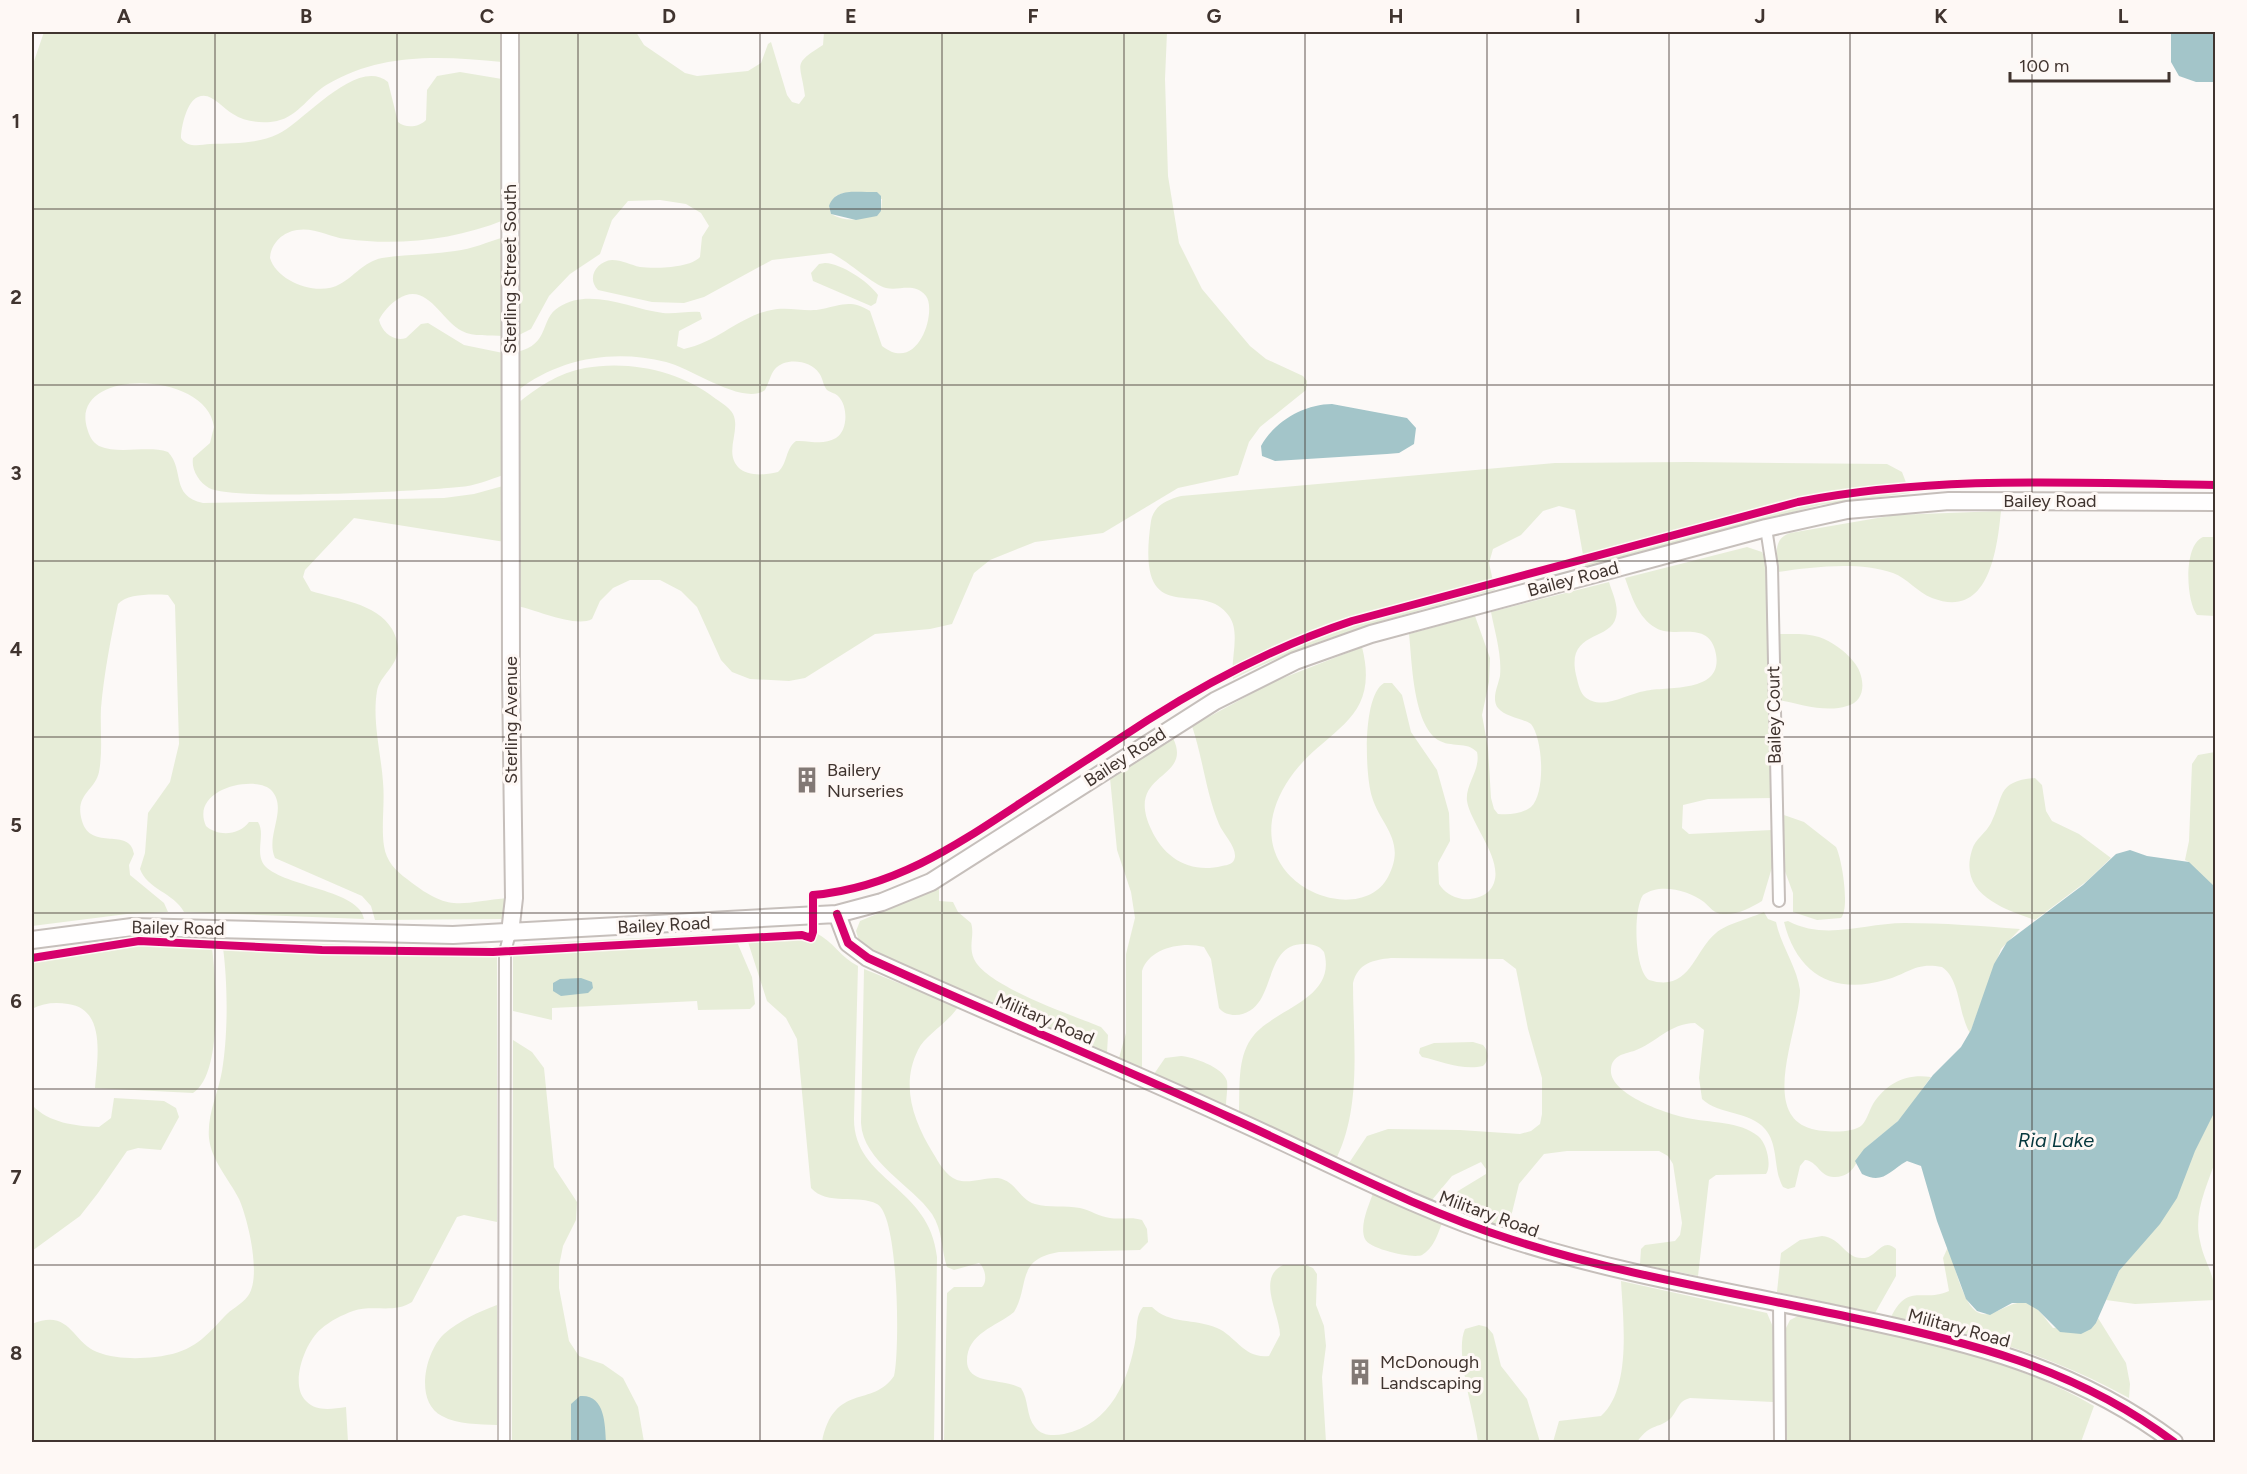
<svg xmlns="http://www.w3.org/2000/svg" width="2247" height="1474" font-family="Figtree,sans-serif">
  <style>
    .green { fill: #e7edd8; fill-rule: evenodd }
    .water { fill: #a3c5c9 }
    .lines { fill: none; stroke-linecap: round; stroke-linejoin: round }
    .street-casing { stroke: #c6bfbb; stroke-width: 14 }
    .secondary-casing { stroke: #c6bfbb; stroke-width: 20 }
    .street { stroke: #fffefe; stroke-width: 10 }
    .secondary { stroke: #fffefe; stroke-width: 16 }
    .cycleway-casing { stroke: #fef8f5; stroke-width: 11 }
    .cycleway { stroke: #d6006c; stroke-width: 8 }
    .grid { fill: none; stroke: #40342f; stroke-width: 1.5; stroke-opacity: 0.55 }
    .labels { text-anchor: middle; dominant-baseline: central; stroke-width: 6; stroke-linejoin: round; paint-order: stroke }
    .street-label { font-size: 18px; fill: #40342f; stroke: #fef8f5 }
    .poi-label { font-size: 18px; fill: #40342f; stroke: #fef8f5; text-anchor: start }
    .water-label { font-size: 20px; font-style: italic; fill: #05373d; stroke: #fef8f5 }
    .neatline { fill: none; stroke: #40342f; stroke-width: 2 }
    .grid-label { font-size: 20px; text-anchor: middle; font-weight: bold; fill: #40342f }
  </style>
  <rect width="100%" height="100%" fill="#fcf9f7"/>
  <path class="green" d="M44,32H502V62C443,56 382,52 328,84C310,94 299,116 277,121C263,124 245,122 233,114C222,108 211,91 198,97C187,101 181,127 181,138C187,148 200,145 210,144C233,143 258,144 278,134C304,122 357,56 388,82L398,122C406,129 419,127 426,120L427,90L437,76L460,72L502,79L504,220C455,240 398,246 346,239C329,237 314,227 297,230C283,232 271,243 270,258C277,282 318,297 340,284C355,276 363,262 382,258C406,254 431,255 455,251C472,249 488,242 504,237L503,336C491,335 473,337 462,331C441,321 427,280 398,299C390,304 383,312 379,320C382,332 393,342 406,338L421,324L428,323L464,345L503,353V475C489,480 475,486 459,487C422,491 233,501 209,488C199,482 191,470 193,458L210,443L214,427C207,370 69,367 87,428C89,435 92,442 99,446C120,455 147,445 168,452C185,470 170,496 203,503L444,498L474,494L503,486L505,542L354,518L305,570L303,577L311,591C336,599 377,603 392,629C410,662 381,670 377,691C372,721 381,753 383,782C385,803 381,826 384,846C386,861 396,871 407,879C451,914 459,902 509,898L502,919L375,920L371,906L362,896L275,858C265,836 288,810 272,791C258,774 189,788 206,826C218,837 240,835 249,822H258C266,834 254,853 265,866C285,887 360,890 364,919L184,912C174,893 147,889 140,869L145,853L148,813L170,782L179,744L175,605L168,595C155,594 127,593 118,604C111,637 104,674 101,708C100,729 103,751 99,772C95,791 74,794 82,821C91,852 130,826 134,854L129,865L130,875L164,903L168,912L127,914L32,926V67Z
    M517,32H636L644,45L685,73L697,76L748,71L761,63L768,44L771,42L787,95L792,102L799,104L805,96C801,63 791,65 823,45L824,32H1167L1165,79L1168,176L1179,243L1202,289L1250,346L1266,359L1303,376L1307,381L1306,390L1260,427L1249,442L1238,475L1178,488L1103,533L1035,542L990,560L974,573L952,624L930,629L875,634L805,678L789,681L750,679L732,672L721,660L697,607L681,591L660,580H630L613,588L600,601L592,619C576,628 537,610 517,606V404C537,387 559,373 585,368C630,360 681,371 716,399C722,403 730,408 733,414C741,430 724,452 738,467C747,477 767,475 778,472C788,463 785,449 796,441C810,440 822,446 836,438C848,431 848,407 839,397C836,393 831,393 827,390C823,386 823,378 819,373C811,360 785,357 775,369C770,375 769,383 765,390C743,406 691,368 666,362C614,349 559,358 517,391V352C551,344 539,319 559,307C590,287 631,309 663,313C676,314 688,311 700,312L702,319L679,331L677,346L684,349C715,343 737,319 767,311C787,305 805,313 822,309C841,305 851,299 870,311L882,346C919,375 937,310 926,296C914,282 900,291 886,288C873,285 847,260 831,253L772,260L704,297L684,303L652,302L598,290C586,278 597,261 612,260C622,260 631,265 640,267C655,269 690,268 700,257L702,237L709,226L701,213L686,204L660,200L628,201L612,220L600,254L570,274L549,296L531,329L517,336ZM843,193L882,199L881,211C864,219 849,224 831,214L829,206L836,196Z
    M825,263C842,264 868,281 878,295L876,303L871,306L813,281L811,273L819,264Z
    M1689,462L1887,464L1902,472L1910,493L1820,505L1585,566L1575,510L1559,506L1543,511L1521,535L1493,549L1489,563L1495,590C1405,614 1316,637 1233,679C1230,659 1241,633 1229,616C1201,575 1134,636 1151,521C1154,505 1167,500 1181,496L1555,463Z
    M2001,511C1997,550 1989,620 1932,598C1917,592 1907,578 1893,573C1858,561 1813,567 1778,572C1777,556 1772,539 1790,533L1895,515Z
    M2203,537H2216L2215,616L2197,615C2186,601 2183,545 2203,537Z
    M1747,547L1762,552L1767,564L1772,798L1708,799L1683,805L1682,828L1689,834L1772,830L1773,864L1762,901C1750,908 1738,915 1723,914C1714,914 1710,907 1704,902C1688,890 1660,883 1643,895C1633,910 1634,969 1649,980C1690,993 1693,952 1716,933C1726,924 1751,918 1764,912L1768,919L1776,922C1781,946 1797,967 1800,990C1800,1027 1758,1115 1812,1129C1823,1132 1853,1134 1862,1125C1867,1120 1869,1111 1873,1104C1886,1083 1907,1073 1931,1077C1920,1091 1911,1109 1898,1121C1888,1131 1876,1138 1866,1148C1855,1160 1856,1176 1835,1177C1820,1178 1818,1161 1805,1160L1800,1166L1795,1187L1788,1189L1783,1187C1773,1170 1779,1145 1765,1129C1750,1111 1719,1115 1702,1099L1699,1078L1704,1030L1695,1023C1670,1023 1656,1043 1634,1051C1623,1054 1612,1056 1611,1069C1608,1094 1667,1114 1687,1118C1709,1123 1740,1121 1758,1136C1767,1143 1772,1166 1766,1174L1716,1175L1709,1180L1698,1276L1640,1264L1641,1249L1645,1245L1675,1241L1680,1235L1682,1223L1673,1164L1668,1156L1659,1151H1567L1544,1154L1519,1184L1508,1229L1445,1206L1458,1191L1486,1174V1169L1481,1162L1452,1176L1432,1200L1349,1163L1367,1136L1388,1129L1460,1130L1520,1134L1531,1131L1540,1124L1542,1114V1078L1528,1029L1516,969L1503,959L1391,958C1373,960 1358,963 1353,983C1353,1039 1362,1105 1337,1157L1239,1112C1240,1089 1237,1059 1251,1039C1270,1009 1338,1001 1324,952C1319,945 1312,944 1304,944C1260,944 1279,1013 1235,1015C1229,1015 1223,1013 1219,1008L1211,959L1204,947C1182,941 1149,948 1142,971V1069L1119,1058L1126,1033V954L1135,918L1131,892L1117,850L1110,778L1173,738C1194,781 1124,771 1151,829C1164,858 1190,874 1222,866C1228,865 1234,864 1235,857C1236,846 1223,834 1219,824C1206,793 1203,759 1192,726L1273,682L1362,647C1382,726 1320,728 1286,784C1228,879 1358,933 1388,877C1407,841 1381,826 1372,797C1365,775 1362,696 1384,683H1392L1402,695L1411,732L1437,770L1449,813L1450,841L1438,863L1439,884C1444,892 1452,897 1462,899C1470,900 1481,898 1488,892C1512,868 1471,827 1467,801C1465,784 1481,770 1477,752C1467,741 1451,748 1438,740C1413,724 1412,661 1409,634L1475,616L1490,658L1489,682L1482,715L1488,748L1491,798L1494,809L1498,814C1509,815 1522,814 1531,807C1546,793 1543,739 1531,724C1522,718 1505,717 1498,708C1491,699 1498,686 1500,676C1502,655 1495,633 1491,612L1609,582C1612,592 1619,606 1616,617C1610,642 1566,630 1576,675C1578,682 1579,690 1584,696C1601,712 1626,694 1645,691C1669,686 1727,694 1715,650C1707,620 1674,639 1656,628C1638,618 1631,595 1625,578Z
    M1778,634C1791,634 1807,633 1819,637C1831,641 1845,651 1853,661C1865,674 1868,701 1847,706C1826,713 1800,704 1779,700Z
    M2215,752L2216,1159C2207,1186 2193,1213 2200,1241C2205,1266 2215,1271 2215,1300L2135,1304L2106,1300L2119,1271L2134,1253L2189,862L2185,860L2189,841L2192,764L2198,755Z
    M2035,778L2042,785L2046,811L2052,821L2079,834L2111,858L2087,881L2035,920C2003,909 1958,894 1972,850C1975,839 1986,833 1991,823C2004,798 1996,781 2035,778Z
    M1781,814L1804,822L1836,847C1842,859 1850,908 1841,918L1817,920L1793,912V893L1783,866Z
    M939,888V901L953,902L958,912L971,923C975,935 968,946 974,959C986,986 1072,1015 1101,1027L1108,1035L1107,1053L873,951L859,941L856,931L860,921Z
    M1788,921C1826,941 1864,923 1905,923C1943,923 1982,926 2020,929L2001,949L1970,1033C1958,1014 1961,980 1942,967C1914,962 1909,974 1885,980C1833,995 1797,974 1784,922Z
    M734,933L735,938L516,949L524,944Z
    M816,933C833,941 841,958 858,966L854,1119C854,1181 930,1186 937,1257L934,1442H822C834,1382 873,1408 894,1376C900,1352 899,1215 877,1204C858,1194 827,1206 811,1188L797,1039L786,1018L767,1001L748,942L800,938L812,941Z
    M222,940L400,947L486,946L495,950L222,944Z
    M737,942L752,977L755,1004L750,1009L698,1010L697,1001L552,1008V1020L513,1011V954Z
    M134,944L212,948C216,980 223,1074 193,1093L95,1088C97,1060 107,1009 68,1004C55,1002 43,1003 32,1009V960Z
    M223,948L497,955V1222L464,1215L457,1217L412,1302C394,1314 373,1304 353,1311C342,1315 330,1321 321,1329C305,1342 289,1385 306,1401C316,1412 332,1409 346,1407L348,1442H32V1324C70,1308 72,1342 97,1352C115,1359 137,1359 155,1357C190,1353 202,1341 224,1317C231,1309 241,1305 248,1296C262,1277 248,1219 239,1199C229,1179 211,1160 209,1138C207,1114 218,1094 222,1071C228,1035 228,985 223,948Z
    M864,969L958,1007C946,1025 925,1035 918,1050C900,1086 914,1122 933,1153C939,1163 946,1176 957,1180C970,1184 985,1177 998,1178C1016,1181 1019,1199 1035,1204C1049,1208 1065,1205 1080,1208C1090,1210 1100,1217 1110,1218C1121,1220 1131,1216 1142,1220L1147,1229L1148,1242L1140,1250L1059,1252C1015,1259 1030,1286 1014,1312C996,1327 967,1333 967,1361C967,1370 972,1375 980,1378C993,1382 1009,1382 1021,1388C1029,1400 1026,1416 1035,1427C1041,1436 1054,1436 1064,1434C1111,1424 1129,1380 1136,1337C1137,1327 1136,1315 1143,1307H1152C1170,1325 1194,1318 1217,1328C1236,1336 1244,1359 1269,1356L1280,1335C1280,1314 1256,1278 1283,1265H1306L1313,1268L1317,1274L1316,1305L1324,1326L1326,1346L1322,1377L1326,1442H944L947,1293L954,1287H982C988,1282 985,1267 979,1263L954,1270L947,1267C941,1249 943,1231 932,1214C912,1185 863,1162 861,1123Z
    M513,1040L532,1052L544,1068L554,1167L577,1202L576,1220L563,1246L559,1266V1288L569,1341L579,1356L603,1364L623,1378L638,1407L644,1442H512Z
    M1473,1042L1483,1045C1489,1051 1489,1061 1483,1066C1463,1071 1441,1061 1422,1057L1419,1053L1420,1048L1434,1043Z
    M1181,1056C1193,1057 1223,1067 1227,1081C1228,1089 1226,1098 1226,1106L1154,1074L1165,1058Z
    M114,1098L164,1101L176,1108L179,1117L161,1150L138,1148L127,1151L98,1193L80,1216L32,1251V1105C49,1123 75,1126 99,1127L111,1118Z
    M1373,1193L1442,1223C1438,1234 1433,1249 1422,1255C1413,1259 1369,1249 1365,1239C1359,1226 1369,1205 1373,1193Z
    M1822,1236C1842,1238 1845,1259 1863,1258C1877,1258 1882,1236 1896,1249V1276L1875,1313L1777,1292L1781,1253L1800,1240Z
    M1948,1247C1955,1266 1959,1288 1970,1305C1988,1330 2008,1295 2030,1304C2039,1308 2046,1320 2053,1328L2096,1323L2098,1318L2126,1363L2130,1384L2129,1398C2051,1355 1978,1334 1891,1317C1908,1282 1923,1303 1949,1291L1943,1258Z
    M1621,1281L1767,1313L1773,1327V1402L1690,1398C1678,1401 1678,1410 1671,1418C1660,1429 1651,1422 1637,1442H1553L1559,1421L1601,1416C1632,1388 1623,1319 1621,1281Z
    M497,1305V1425C479,1424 458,1425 442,1416C414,1402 425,1352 444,1334C459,1321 478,1312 497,1305Z
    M1800,1315C1901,1336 2004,1354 2094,1406L2081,1442H1786V1328L1790,1320Z
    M1479,1325L1487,1327L1493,1334L1501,1366L1527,1399L1540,1442H1478C1475,1415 1454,1353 1465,1329Z"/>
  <path class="water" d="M2171,32H2215V82H2196L2179,76L2171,62Z
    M867,192H877L881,196V211L877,216L856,220L831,214L829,206C835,189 853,192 867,192Z
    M1332,404L1407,418L1416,428L1414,444L1399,453L1387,454L1275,461L1262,456L1261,446C1274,422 1304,404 1332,404Z
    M2130,850L2147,856L2189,862L2215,887V1111L2195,1151L2177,1198L2160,1224L2119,1271L2096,1323L2091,1329L2081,1334L2060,1332L2038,1310L2026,1303H2012L1990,1315L1977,1311L1966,1299L1937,1221L1921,1166L1907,1161C1889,1171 1883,1185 1862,1174L1855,1161L1864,1149L1898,1121L1933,1075L1961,1047L1971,1030L1994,964L2007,942L2083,885L2116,854Z
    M581,978L592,982L593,988L588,993L561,996L553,991V983L560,979Z
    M580,1396C605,1394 605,1424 606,1442H571V1404Z"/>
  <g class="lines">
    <g class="street-casing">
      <path id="street" d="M1766,528L1772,567L1779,901
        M1779,1302L1780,1442
        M504,1442L505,952L510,933"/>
    </g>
    <g class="secondary-casing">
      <path id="secondary" d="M510,32L511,677L514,898L510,933
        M837,914L848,943L868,958C988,1013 1110,1062 1229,1117C1323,1159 1415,1209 1513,1240C1622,1275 1737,1293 1849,1317C1967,1341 2076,1368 2174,1442
        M32,940L132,927L453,935L837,914L882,902L931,882L1215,701L1295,661L1371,634L1766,528L1847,510L1949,501L2216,502"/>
    </g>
    <use href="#street" class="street"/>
    <use href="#secondary" class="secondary"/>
    <g class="cycleway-casing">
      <path id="cycleway" d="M837,914L848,943L868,958C988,1013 1110,1062 1229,1117C1323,1159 1415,1209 1513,1240C1622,1275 1737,1293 1849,1317C1967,1341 2076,1368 2174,1442
        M32,958L139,941L322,950L493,952L802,935L811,938L813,932V895C894,888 957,845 1022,802C1064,775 1106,747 1148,720C1213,679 1279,645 1352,621L1798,502C1936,475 2076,483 2216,485"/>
    </g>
    <use href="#cycleway" class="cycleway"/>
  </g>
  <path class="grid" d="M215,32V1442M397,32V1442M578,32V1442M760,32V1442M942,32V1442M1124,32V1442M1305,32V1442M1487,32V1442M1669,32V1442M1850,32V1442M2032,32V1442M32,209H2216M32,385H2216M32,561H2216M32,737H2216M32,913H2216M32,1089H2216M32,1265H2216"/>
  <defs>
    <g id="building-bare" transform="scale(2.07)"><path d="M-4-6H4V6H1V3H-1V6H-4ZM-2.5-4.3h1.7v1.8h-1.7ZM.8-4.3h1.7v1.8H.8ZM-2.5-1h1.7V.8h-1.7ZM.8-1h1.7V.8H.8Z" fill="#827975" stroke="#fef8f5" stroke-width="2.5" paint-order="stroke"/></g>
  </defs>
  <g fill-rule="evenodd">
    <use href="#building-bare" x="807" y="780"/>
    <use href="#building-bare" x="1360" y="1372"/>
  </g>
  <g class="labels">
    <g class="street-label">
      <text transform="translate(510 269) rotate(-90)">Sterling Street South</text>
      <text x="2050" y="501">Bailey Road</text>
      <text transform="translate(1573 579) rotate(-15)">Bailey Road</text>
      <text transform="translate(1774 715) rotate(-91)">Bailey Court</text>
      <text transform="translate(511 720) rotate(-90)">Sterling Avenue</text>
      <text transform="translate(1125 757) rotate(-33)">Bailey Road</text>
      <text transform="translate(664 925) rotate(-3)">Bailey Road</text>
      <text transform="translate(178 928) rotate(1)">Bailey Road</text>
      <text transform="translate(1045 1019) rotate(23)">Military Road</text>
      <text transform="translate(1489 1214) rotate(20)">Military Road</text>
      <text transform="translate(1959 1328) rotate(15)">Military Road</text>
    </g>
    <g class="poi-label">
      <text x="827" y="770">Bailery<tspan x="827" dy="21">Nurseries</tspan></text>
      <text x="1380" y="1362">McDonough<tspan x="1380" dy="21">Landscaping</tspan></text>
    </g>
    <g class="water-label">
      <text x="2056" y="1140">Ria Lake</text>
    </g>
  </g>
  <rect width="2247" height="1474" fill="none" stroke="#fef8f5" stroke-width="66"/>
  <path d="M2010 72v9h159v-9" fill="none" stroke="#40342f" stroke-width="3"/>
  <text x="2019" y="72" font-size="18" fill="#40342f" stroke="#fef8f5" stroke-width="4.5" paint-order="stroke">100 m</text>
  <rect x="33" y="33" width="2181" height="1408" class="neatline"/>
  <g class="grid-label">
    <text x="124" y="23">A</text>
    <text x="306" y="23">B</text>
    <text x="487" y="23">C</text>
    <text x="669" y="23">D</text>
    <text x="851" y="23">E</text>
    <text x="1033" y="23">F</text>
    <text x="1214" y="23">G</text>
    <text x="1396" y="23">H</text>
    <text x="1578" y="23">I</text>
    <text x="1760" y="23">J</text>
    <text x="1941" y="23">K</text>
    <text x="2123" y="23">L</text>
    <text x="16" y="128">1</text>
    <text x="16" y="304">2</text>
    <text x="16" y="480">3</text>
    <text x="16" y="656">4</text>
    <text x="16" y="832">5</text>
    <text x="16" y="1008">6</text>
    <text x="16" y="1184">7</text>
    <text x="16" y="1360">8</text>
  </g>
</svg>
